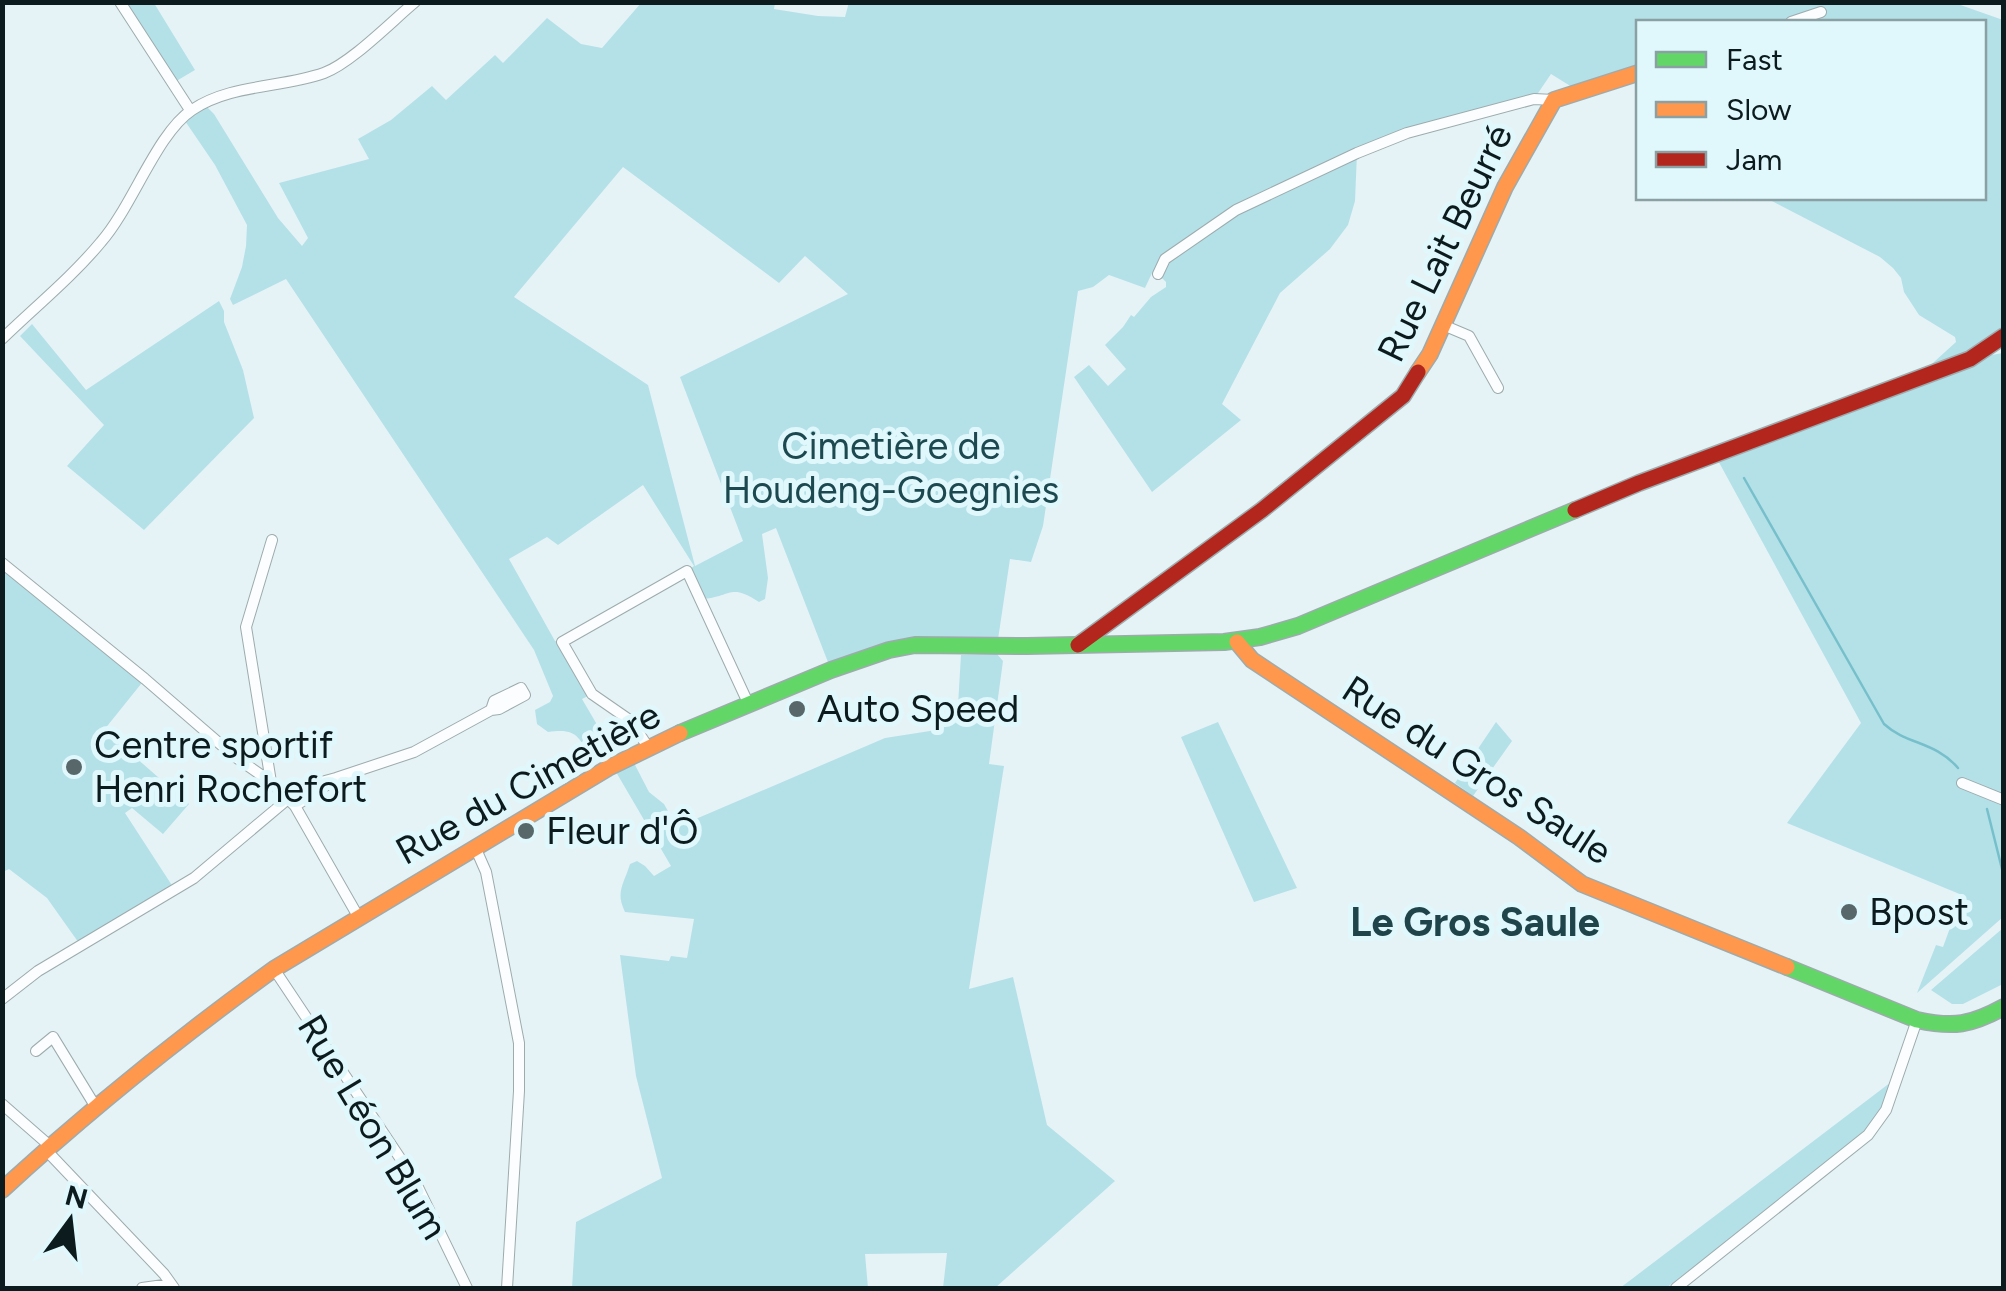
<svg xmlns="http://www.w3.org/2000/svg" width="2006" height="1291" font-family="Figtree,sans-serif">
  <style>
    .green { fill: #b4e1e8; fill-rule: evenodd }
    .lines { fill: none; stroke-linecap: round; stroke-linejoin: round }
    .stream { stroke: #77c0cb; stroke-width: 2.5 }
    .street-casing { stroke: #9dabad; stroke-width: 12 }
    .fast-casing { stroke: #9dabad; stroke-width: 18 }
    .slow-casing { stroke: #9dabad; stroke-width: 18 }
    .jam-casing { stroke: #9dabad; stroke-width: 18 }
    .street { stroke: #fbfdfe; stroke-width: 10 }
    .fast { stroke: #63d668; stroke-width: 15 }
    .slow { stroke: #ff974d; stroke-width: 15 }
    .jam { stroke: #b3261e; stroke-width: 15 }
    .poi-dot { fill: #58676a; stroke: #e0f8fc; stroke-width: 4 }
    .labels { text-anchor: middle; dominant-baseline: central; stroke-width: 10; stroke-linejoin: round; paint-order: stroke }
    .street-label { font-size: 38px; fill: #0c1b1e; stroke: #e0f8fc }
    .park-label { font-size: 38px; fill: #1c484f; stroke: #e0f8fc }
    .poi-label { font-size: 38px; fill: #0c1b1e; stroke: #e0f8fc; text-anchor: start }
    .neighbourhood-label { font-size: 40px; font-weight: bold; fill: #1f444a; stroke: #e0f8fc }
  </style>
  <rect width="100%" height="100%" fill="#e6f3f6"/>
  <path class="green" d="M849,2H1952L2003,20V336L1974,358L2003,353V917L1917,993L1936,945L1943,947L1962,895L1787,823L1861,723L1715,455L1913,381L1956,342L1955,337L1919,315L1904,292L1901,278L1893,268L1880,257L1766,198H1984V22H1638V73L1580,92L1551,74L1534,99L1357,153L1355,201L1348,225L1330,249L1280,293L1222,404L1241,420L1152,492L1074,377L1089,365L1108,386L1126,369L1105,345L1123,327L1131,315L1134,317L1151,297L1166,287V282L1158,274L1152,273L1145,288L1109,275L1093,287L1078,291L1043,526L1031,562L1010,559L997,646L928,644L831,670L776,528L762,534L768,578L765,599L759,602C729,582 731,598 700,599L687,571L694,566L643,485L558,545L547,537L509,559L555,641L562,642L592,694L582,699L609,745L608,751L592,760C578,736 577,728 548,732L537,724L535,710L550,702L553,696L534,650L286,279L233,305L230,299L242,267L246,246L247,225L215,165L183,118L204,104L214,114L278,218L302,246L308,238L279,183L369,159L358,139L391,120L432,86L446,100L495,55L503,63L547,18L581,44L602,48L641,3H775L774,9L818,16L845,17ZM623,167L779,283L805,256L848,294L680,377L743,541L695,566L648,385L514,297Z
    M120,3H154L195,70L173,83Z
    M219,301L224,311V322L243,370L254,418L144,530L67,466L104,425L20,336L32,324L86,390Z
    M3,563L145,679L104,730L189,804L163,834L132,808L125,813L175,890L81,946L47,898L9,869L3,872Z
    M997,654L1003,661L989,764L1004,766L969,989L1013,977L1047,1125L1115,1181L995,1288H943L947,1253L865,1254L868,1288H572L576,1222L662,1178L636,1076L620,955L669,961L671,956L687,958L694,919L625,912C615,892 624,884 630,864L637,861L645,866L654,876L671,866L616,772L634,763L649,792L664,804L677,827L885,738L930,731L957,722L961,655Z
    M1218,722L1297,888L1254,902L1181,737Z
    M1496,722L1512,741L1473,796L1455,783Z
    M2003,928V984L1963,1004H1952L1931,990Z
    M1899,1076L1868,1136L1666,1288H1620Z"/>
  <g class="lines">
    <path class="stream" d="M1744,478L1884,724C1907,745 1935,741 1958,768
      M1987,809L2004,877"/>
    <g class="street-casing">
      <path id="street" d="M120,2L190,110
        M1791,22L1821,12
        M1158,274L1165,259L1236,210L1357,153L1407,133L1534,99L1554,100
        M1443,325L1469,336L1498,388
        M2,339C35,307 72,277 101,242C132,207 157,133 192,110C230,84 282,88 324,73C351,63 391,22 415,2
        M2,563L145,679L234,756L271,782L295,806L359,918
        M648,747L631,721L592,694L562,642L687,571L749,705
        M271,782L246,627L272,540
        M1962,783L2004,800
        M281,793L336,778L414,752L491,710L499,709L525,695L521,688L494,701L491,710
        M295,806L331,782
        M475,847L486,872L519,1043V1091L507,1288
        M274,969L414,1179L467,1288
        M2,999L38,971L194,878L288,799
        M36,1051L53,1037L97,1109
        M2,1104L50,1146
        M46,1150L164,1274L174,1288
        M142,1288L171,1284
        M1676,1288L1868,1135L1886,1110L1917,1020"/>
    </g>
    <g class="fast-casing">
      <path id="fast" d="M680,733L831,670L889,650L915,645L1027,646L1224,642L1260,637L1298,626L1575,510
        M1787,967L1917,1020C1954,1028 1971,1025 2004,1007"/>
    </g>
    <g class="slow-casing">
      <path id="slow" d="M1418,372L1430,354L1505,187L1554,100L1638,73
        M1237,642L1252,660L1519,837L1582,884L1787,967
        M2,1190C88,1111 180,1037 274,969L608,768L680,733"/>
    </g>
    <g class="jam-casing">
      <path id="jam" d="M1575,510L1639,483L1970,359L2004,336
        M1078,645L1262,510L1403,396L1418,372"/>
    </g>
    <use href="#street" class="street"/>
    <use href="#fast" class="fast"/>
    <use href="#slow" class="slow"/>
    <use href="#jam" class="jam"/>
  </g>
  <g class="poi-dot">
    <circle cx="797" cy="709" r="10"/>
    <circle cx="74" cy="767" r="10"/>
    <circle cx="526" cy="831" r="10"/>
    <circle cx="1849" cy="912" r="10"/>
  </g>
  <g class="labels">
    <g class="street-label">
      <text transform="translate(1445 243) rotate(-64)">Rue Lait Beurré</text>
      <text transform="translate(1477 770) rotate(33)">Rue du Gros Saule</text>
      <text transform="translate(528 783) rotate(-29)">Rue du Cimetière</text>
      <text transform="translate(373 1127) rotate(59)">Rue Léon Blum</text>
    </g>
    <g class="park-label">
      <text x="891" y="446">Cimetière de<tspan x="891" dy="44">Houdeng-Goegnies</tspan></text>
    </g>
    <g class="poi-label">
      <text x="817" y="709">Auto Speed</text>
      <text x="94" y="745">Centre sportif<tspan x="94" dy="44">Henri Rochefort</tspan></text>
      <text x="546" y="831">Fleur d'Ô</text>
      <text x="1869" y="912">Bpost</text>
    </g>
    <g class="neighbourhood-label">
      <text x="1475" y="922">Le Gros Saule</text>
    </g>
  </g>
  <rect width="2006" height="1291" fill="none" stroke="#0c1b1e" stroke-width="10"/>
  <rect x="1636" y="20" width="350" height="180" fill="#e0f8fc" stroke="#8ba0a3" stroke-width="2.5"/>
  <rect x="1656" y="52" width="50" height="15" fill="#63d668" stroke="#8ba0a3" stroke-width="2.5"/>
  <text x="1726" y="70" font-size="30" fill="#0c1b1e">Fast</text>
  <rect x="1656" y="102" width="50" height="15" fill="#ff974d" stroke="#8ba0a3" stroke-width="2.5"/>
  <text x="1726" y="120" font-size="30" fill="#0c1b1e">Slow</text>
  <rect x="1656" y="152" width="50" height="15" fill="#b3261e" stroke="#8ba0a3" stroke-width="2.5"/>
  <text x="1726" y="170" font-size="30" fill="#0c1b1e">Jam</text>
  <g transform="translate(70 1221) rotate(15)" stroke="#e0f8fc" stroke-width="8" paint-order="stroke">
  <path d="M0-8L18 38L0 25L-18 38Z" fill="#0c1b1e"/>
  <text y="-15" font-size="28" font-weight="bold" text-anchor="middle" fill="#0c1b1e">N</text>
  </g>
</svg>
